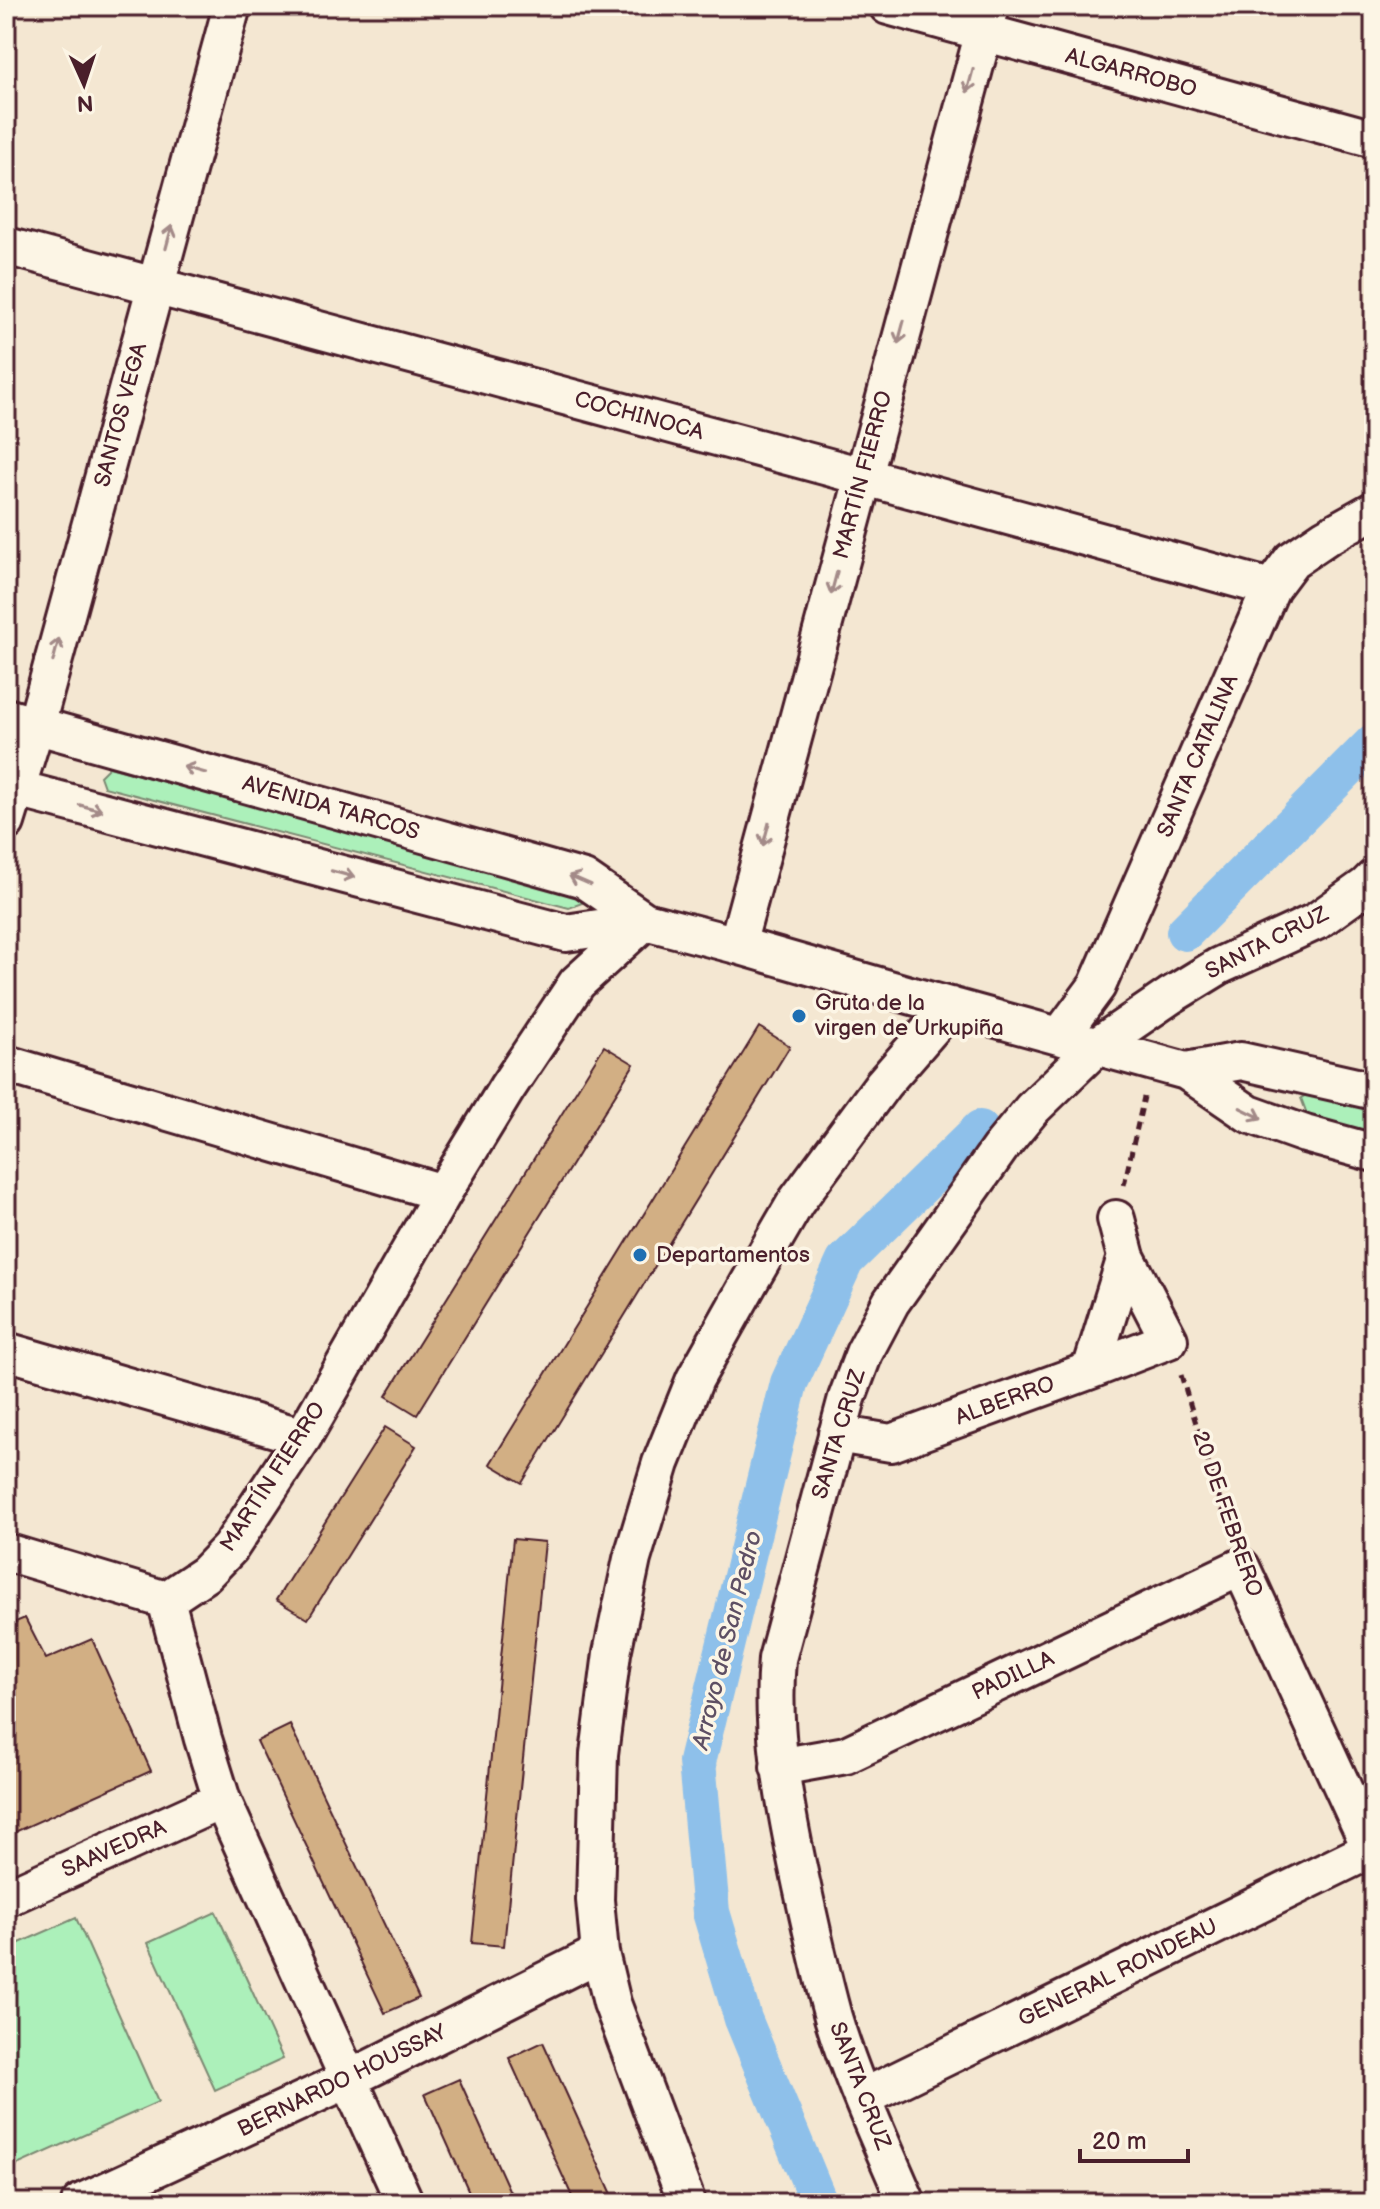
<svg xmlns="http://www.w3.org/2000/svg" width="1380" height="2209" font-family="'Balsamiq Sans',sans-serif">
  <style>
    .green { fill: #acf0ba; stroke: #7b8872; stroke-width: 2 }
    .lines { fill: none; stroke-linecap: round; stroke-linejoin: round }
    .canal { stroke: #8ec0ea; stroke-width: 38 }
    .building { fill: #d2af84; stroke: #4a1f2b; stroke-width: 2 }
    .minor-casing { stroke: #4a1f2b; stroke-width: 42 }
    .path { stroke: #4a1f2b; stroke-width: 5; stroke-dasharray: 8 6; stroke-linecap: butt }
    .minor { stroke: #fcf5e5; stroke-width: 36 }
    .oneway { stroke: #a38a88 }
    .poi-dot { fill: #1f6fb2; stroke: #fcf5e5; stroke-width: 3 }
    .labels { text-anchor: middle; dominant-baseline: central; stroke-width: 7; stroke-linejoin: round; paint-order: stroke }
    .street-label { font-size: 22px; fill: #4a1f2b; stroke: #fcf5e5 }
    .poi-label { font-size: 22px; fill: #4a1f2b; stroke: #fcf5e5; text-anchor: start }
    .water-label { font-size: 24px; font-style: italic; fill: #5e4f64; stroke: #fcf5e5 }
  </style>
  <rect width="100%" height="100%" fill="#f4e7d2"/>
  <filter id="ink" filterUnits="userSpaceOnUse"><feTurbulence type="fractalNoise" baseFrequency=".0125" numOctaves="2"/><feDisplacementMap in="SourceGraphic" scale="16" xChannelSelector="R" yChannelSelector="G"/><feConvolveMatrix kernelMatrix="1 2 1 2 8 2 1 2 1" color-interpolation-filters="sRGB"/></filter>
  <g filter="url(#ink)">
    <path class="green" d="M109,767L577,893L582,903L569,908L104,787L100,776Z
      M1319,1088L1374,1103V1140L1310,1122L1301,1098Z
      M216,1912L283,2059L215,2090L148,1943Z
      M76,1918L158,2102L6,2170V1949Z"/>
    <g class="lines">
      <path class="canal" d="M1185,932L1374,742
        M819,2203L743,2019L711,1912L697,1762L789,1383L845,1261L980,1129"/>
    </g>
    <path class="building" d="M759,1027L790,1046L522,1483L490,1464Z
      M604,1046L634,1064L417,1415L386,1396Z
      M385,1427L416,1446L308,1619L276,1600Z
      M513,1539L545,1542L504,1946L472,1943Z
      M25,1618L46,1659L92,1639L151,1771L6,1836V1626Z
      M290,1725L419,1998L385,2013L257,1741Z
      M543,2042L616,2203H575L509,2058Z
      M459,2079L515,2203H474L425,2094Z"/>
    <g class="lines">
      <g class="minor-casing">
        <path id="minor" d="M888,6L1374,139
          M6,246L862,476L1271,588
          M6,717L584,879L645,921L737,945L913,996L1186,1071L1249,1114L1305,1134L1374,1153
          M6,786L566,933L645,921
          M6,822L36,725L232,6
          M737,945L991,6
          M1060,1036L1097,986L1271,588L1292,560L1326,537L1374,510
          M6,1064L443,1193
          M1186,1071L1241,1061L1374,1091
          M6,1351L303,1437
          M1091,1370L1126,1257
          M837,1434L891,1443L1091,1370L1169,1340L1126,1257L1116,1219
          M6,1552L166,1600
          M779,1767L846,1755L1241,1567L1371,1849
          M6,1898L222,1800
          M862,2098L1374,1848
          M80,2203L349,2079L600,1953
          M405,2203L222,1800L203,1739L166,1600L205,1574L230,1548L303,1437L443,1193L507,1088L577,983L645,921
          M687,2203L612,2003L600,1953L595,1900L599,1754L612,1653L632,1559L661,1463L695,1379L750,1281L796,1202L883,1084L951,1006
          M907,2203C881,2142 852,2081 833,2017C819,1966 808,1915 797,1863C783,1795 771,1729 777,1659L847,1398L864,1353L891,1302L1000,1148L1032,1109L1097,1046L1170,996L1219,966L1317,921L1366,886L1374,878"/>
      </g>
      <path class="path" d="M1124,1185L1144,1097
        M1181,1375L1230,1533"/>
      <use href="#minor" class="minor"/>
    </g>
    <defs><path id="oneway-shaft" d="M-6 0H5M1.5-3L5.5 0L1.5 3" fill="none" stroke-width="1.6" stroke-linecap="round" stroke-linejoin="round" transform="scale(2)"/></defs>
    <g class="oneway">
      <use href="#oneway-shaft" transform="translate(970 81) rotate(105)"/>
      <use href="#oneway-shaft" transform="translate(169 237) rotate(-75)"/>
      <use href="#oneway-shaft" transform="translate(901 332) rotate(105)"/>
      <use href="#oneway-shaft" transform="translate(834 583) rotate(105)"/>
      <use href="#oneway-shaft" transform="translate(56 650) rotate(-75)"/>
      <use href="#oneway-shaft" transform="translate(195 770) rotate(-164)"/>
      <use href="#oneway-shaft" transform="translate(91 808) rotate(15)"/>
      <use href="#oneway-shaft" transform="translate(766 834) rotate(105)"/>
      <use href="#oneway-shaft" transform="translate(343 874) rotate(15)"/>
      <use href="#oneway-shaft" transform="translate(580 880) rotate(-157)"/>
      <use href="#oneway-shaft" transform="translate(1251 1113) rotate(26)"/>
    </g>
  </g>
  <g class="poi-dot">
    <circle cx="799" cy="1016" r="8"/>
    <circle cx="640" cy="1255" r="8"/>
  </g>
  <g class="labels">
    <g class="street-label">
      <text transform="translate(1131 73) rotate(15)">ALGARROBO</text>
      <text transform="translate(121 415) rotate(-75)">SANTOS VEGA</text>
      <text transform="translate(639 416) rotate(15)">COCHINOCA</text>
      <text transform="translate(863 475) rotate(-75)">MARTÍN FIERRO</text>
      <text transform="translate(1198 756) rotate(-67)">SANTA CATALINA</text>
      <text transform="translate(331 808) rotate(16)">AVENIDA TARCOS</text>
      <text transform="translate(1267 943) rotate(-27)">SANTA CRUZ</text>
      <text transform="translate(1005 1401) rotate(-20)">ALBERRO</text>
      <text transform="translate(839 1434) rotate(-73)">SANTA CRUZ</text>
      <text transform="translate(273 1477) rotate(-57)">MARTÍN FIERRO</text>
      <text transform="translate(1227 1514) rotate(71)">20 DE FEBRERO</text>
      <text transform="translate(1013 1676) rotate(-25)">PADILLA</text>
      <text transform="translate(114 1849) rotate(-24)">SAAVEDRA</text>
      <text transform="translate(1118 1973) rotate(-26)">GENERAL RONDEAU</text>
      <text transform="translate(342 2081) rotate(-26)">BERNARDO HOUSSAY</text>
      <text transform="translate(860 2086) rotate(69)">SANTA CRUZ</text>
    </g>
    <g class="poi-label">
      <text x="815" y="1003">Gruta de la<tspan x="815" dy="25">virgen de Urkupiña</tspan></text>
      <text x="656" y="1255">Departamentos</text>
    </g>
    <g class="water-label">
      <text transform="translate(727 1640) rotate(-76)">Arroyo de San Pedro</text>
    </g>
  </g>
  <rect width="1380" height="2209" fill="none" stroke="#fcf5e5" stroke-width="32"/>
  <rect x="16" y="16" width="1348" height="2177" fill="none" stroke="#4a1f2b" stroke-width="3" filter="url(#ink)"/>
  <g transform="translate(84 84) rotate(177)" stroke="#fcf5e5" stroke-width="6" paint-order="stroke">
  <path d="M0-6L14 30L0 20L-14 30Z" fill="#4a1f2b"/>
  <text y="-12" font-size="22" font-weight="bold" text-anchor="middle" fill="#4a1f2b">N</text>
  </g>
  <path d="M1080 2149v12h108v-12" fill="none" stroke="#4a1f2b" stroke-width="4"/>
  <text x="1092" y="2149" font-size="24" fill="#4a1f2b" stroke="#fcf5e5" stroke-width="6" paint-order="stroke">20 m</text>
</svg>
